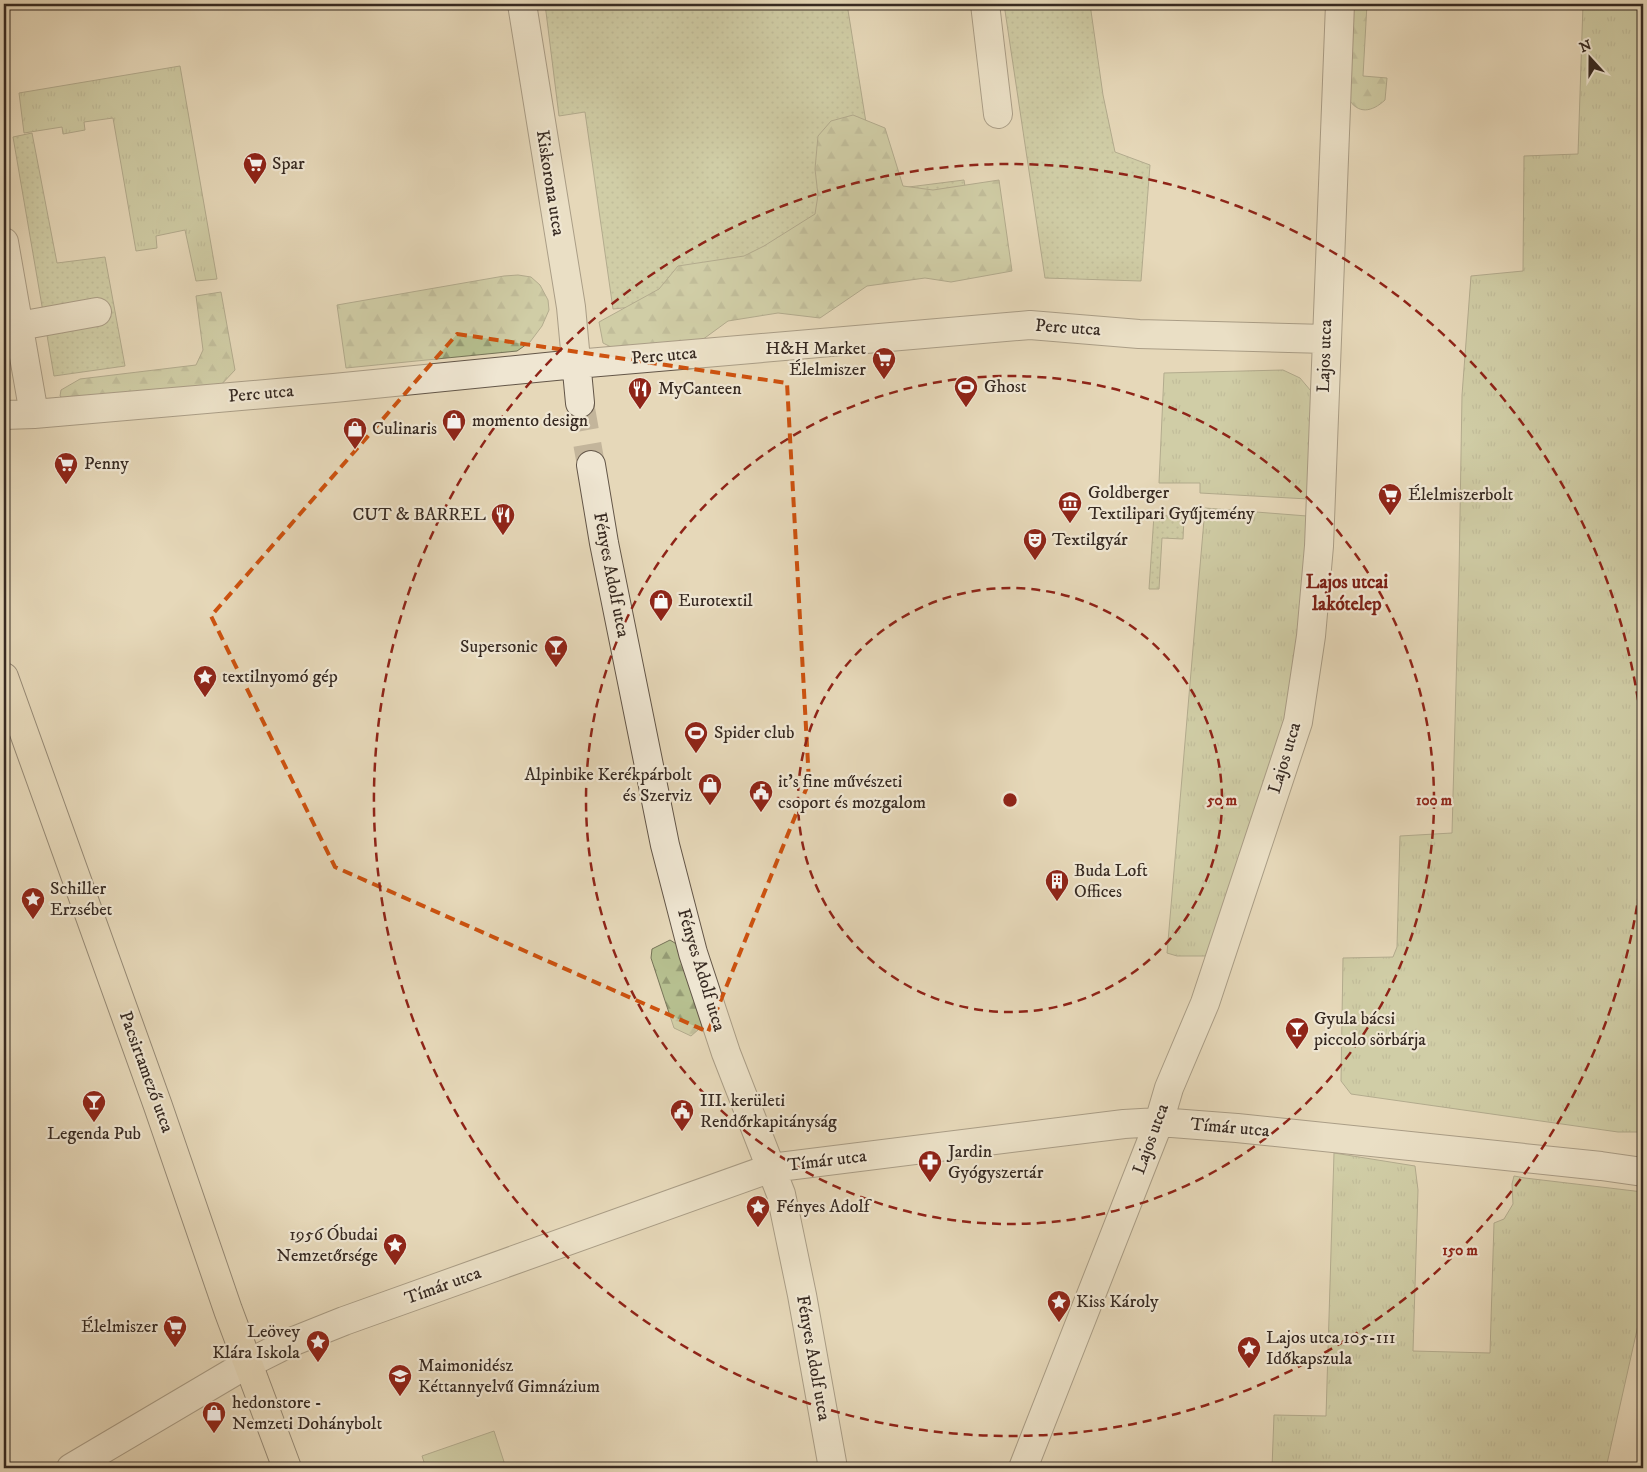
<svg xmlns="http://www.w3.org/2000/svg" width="1647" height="1472" font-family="'IM FELL DW Pica',serif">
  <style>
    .grass { fill: url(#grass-dots); stroke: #767458 }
    .forest { fill: url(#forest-firs); stroke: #767458 }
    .park { fill: url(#park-tufts); stroke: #767458 }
    .pitch { fill: #b6bf8f; stroke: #767458 }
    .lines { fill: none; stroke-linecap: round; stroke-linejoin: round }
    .minor-tunnel { stroke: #c3b59b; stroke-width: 28; stroke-dasharray: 28 14; stroke-linecap: butt }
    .minor-casing { stroke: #635648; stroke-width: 30 }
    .major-casing { stroke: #372a22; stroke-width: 30 }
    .minor { stroke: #efe6d2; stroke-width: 28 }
    .major { stroke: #e6d8b9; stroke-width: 28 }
    .marked { fill: none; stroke: #cd520f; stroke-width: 4; stroke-dasharray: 10 6; stroke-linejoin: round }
    .ring { fill: none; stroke: #8f2418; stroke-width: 2.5; stroke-dasharray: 9 6 }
    .labels { text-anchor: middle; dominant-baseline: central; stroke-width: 4.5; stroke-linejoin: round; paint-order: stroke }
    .poi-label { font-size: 18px; fill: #372a22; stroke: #efe6d2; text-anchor: start }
    .street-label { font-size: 18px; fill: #372a22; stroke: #efe6d2 }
    .neighbourhood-label { font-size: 19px; font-weight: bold; fill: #7a1f14; stroke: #efe6d2 }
    .centre { fill: #8f2418; stroke: #efe6d2; stroke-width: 2.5 }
    .ring-label { font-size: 15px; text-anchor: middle; font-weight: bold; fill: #8f2418; stroke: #efe6d2; stroke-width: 4.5; stroke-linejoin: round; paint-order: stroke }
  </style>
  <defs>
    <pattern id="grass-dots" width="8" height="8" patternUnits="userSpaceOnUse" patternTransform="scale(1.25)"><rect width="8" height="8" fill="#b6bf8f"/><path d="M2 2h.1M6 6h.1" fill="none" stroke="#959b74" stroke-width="1.8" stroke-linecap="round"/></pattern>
    <pattern id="forest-firs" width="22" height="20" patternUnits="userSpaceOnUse" patternTransform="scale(1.25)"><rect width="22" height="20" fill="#b6bf8f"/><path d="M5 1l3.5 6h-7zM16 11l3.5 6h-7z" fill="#959b74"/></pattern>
    <pattern id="park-tufts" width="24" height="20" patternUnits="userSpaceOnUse" patternTransform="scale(1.25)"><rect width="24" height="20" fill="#b6bf8f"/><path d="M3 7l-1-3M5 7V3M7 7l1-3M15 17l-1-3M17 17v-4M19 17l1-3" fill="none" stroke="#959b74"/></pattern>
  </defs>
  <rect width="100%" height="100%" fill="#e6d8b9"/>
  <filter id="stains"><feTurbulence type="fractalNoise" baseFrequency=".004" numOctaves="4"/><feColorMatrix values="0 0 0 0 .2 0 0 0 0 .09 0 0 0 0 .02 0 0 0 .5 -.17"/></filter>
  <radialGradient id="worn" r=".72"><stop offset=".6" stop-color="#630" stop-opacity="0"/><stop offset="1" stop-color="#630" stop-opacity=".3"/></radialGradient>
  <path class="grass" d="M545,4H847L877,191L964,180L978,270L613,309L585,112L559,116Z
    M1004,4H1090L1103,95L1115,152L1150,165L1141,281L1045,278Z
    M32,133L57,263L105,257L125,366L54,376L13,137Z
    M1154,515L1184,517L1183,539L1162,538L1159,589H1149Z"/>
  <path class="forest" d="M1353,4H1367L1363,76L1387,78L1385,100C1372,112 1358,115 1348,98Z
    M853,115L885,128L903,186L933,190L999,180L1012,271L951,282L925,278L867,286L820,318L778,313L728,321L702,340L615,349L603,343L599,322L659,289L678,266L744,256L764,246L815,214L818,195L815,169L818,136L831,121Z
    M518,275L531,277L540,285L548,300L549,310L542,326L530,342L517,351L346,368L337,305L504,276Z
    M221,292L235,370L219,387L70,404L60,396L61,390L80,379L196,365L203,350L196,296Z
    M670,940L678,945L706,1023L691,1036L674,1028L651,958L652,949Z"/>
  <path class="park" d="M1104,4H1218V9Z
    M1583,4H1643V1132H1618L1351,1094L1341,1081L1343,958L1393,957L1397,947L1400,836L1452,833L1459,575L1462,395L1471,276L1523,271L1524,156L1578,154Z
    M180,66L217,279L196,281L185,230L156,236L157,248L136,251L113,118L84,122L85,130L63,134L62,127L24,133L19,93Z
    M1283,370L1300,378L1311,391L1308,499L1200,493V483H1159L1164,373Z
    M1205,508L1307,516L1299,640L1286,726L1211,956H1177L1167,953Z
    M1334,1153L1415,1166L1418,1190L1413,1351L1490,1353L1494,1223L1504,1219L1513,1204L1512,1184L1514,1176L1525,1178L1643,1192V1303L1606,1468H1272L1274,1415L1326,1416Z"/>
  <path class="pitch" d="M494,1431L506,1468H426L422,1456Z"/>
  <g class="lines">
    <path class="minor-tunnel" d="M580,403L591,465"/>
    <g class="minor-casing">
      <path id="minor" d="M522,4L571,307L580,403
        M985,4L998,114
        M4,242L34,414
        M19,326L97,312
        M4,415L34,414L334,388L576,364L1030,325L1139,334L1326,339
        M591,465L604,543L665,845L693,953L726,1053L781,1194L802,1295L833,1468
        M71,1468L247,1364L289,1343L344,1321L771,1168L1124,1124L1159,1122L1237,1128L1601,1166L1643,1172
        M1023,1468L1159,1122L1169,1088L1205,1003L1298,722L1311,636L1319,546L1340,4"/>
    </g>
    <g class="major-casing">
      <path id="major" d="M4,677L158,1106L228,1310L287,1468"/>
    </g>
    <use href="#minor" class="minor"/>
    <use href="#major" class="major"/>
  </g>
  <path d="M0 0H1647V1472H0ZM457,334L787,383L809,782L708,1032L335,867L211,616Z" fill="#e6d8b9" fill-opacity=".55" fill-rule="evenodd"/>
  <path class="marked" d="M457,334L787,383L809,782L708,1032L335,867L211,616Z"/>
  <g class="ring">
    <circle cx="1010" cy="800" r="212"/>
    <circle cx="1010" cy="800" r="424"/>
    <path d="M1643 861A636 636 0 1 1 1643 739"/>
  </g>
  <defs>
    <g id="supermarket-pin" transform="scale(1.25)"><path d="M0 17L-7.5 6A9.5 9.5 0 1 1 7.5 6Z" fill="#8f2418" stroke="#efe6d2"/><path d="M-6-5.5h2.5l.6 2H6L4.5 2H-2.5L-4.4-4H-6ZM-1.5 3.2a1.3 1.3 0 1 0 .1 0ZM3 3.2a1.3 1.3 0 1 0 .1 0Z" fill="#fff"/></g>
    <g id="stadium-pin" transform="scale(1.25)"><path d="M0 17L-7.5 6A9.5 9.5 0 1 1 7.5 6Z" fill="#8f2418" stroke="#efe6d2"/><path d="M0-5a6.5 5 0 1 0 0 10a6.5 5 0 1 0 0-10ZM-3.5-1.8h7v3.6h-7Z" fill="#fff"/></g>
    <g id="restaurant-pin" transform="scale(1.25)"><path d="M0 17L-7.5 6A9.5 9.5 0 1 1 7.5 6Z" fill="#8f2418" stroke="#efe6d2"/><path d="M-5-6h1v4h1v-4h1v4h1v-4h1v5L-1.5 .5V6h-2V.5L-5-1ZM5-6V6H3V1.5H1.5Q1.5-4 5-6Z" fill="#fff"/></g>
    <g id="shop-pin" transform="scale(1.25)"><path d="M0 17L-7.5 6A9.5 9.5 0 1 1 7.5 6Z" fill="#8f2418" stroke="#efe6d2"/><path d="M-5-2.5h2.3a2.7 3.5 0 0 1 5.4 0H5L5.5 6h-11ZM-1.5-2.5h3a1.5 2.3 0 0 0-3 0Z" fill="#fff"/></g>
    <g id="museum-pin" transform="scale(1.25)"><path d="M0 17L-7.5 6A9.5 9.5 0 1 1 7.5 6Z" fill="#8f2418" stroke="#efe6d2"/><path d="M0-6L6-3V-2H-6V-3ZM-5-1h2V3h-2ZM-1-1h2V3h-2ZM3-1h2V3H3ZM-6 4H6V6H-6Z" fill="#fff"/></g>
    <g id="theatre-pin" transform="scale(1.25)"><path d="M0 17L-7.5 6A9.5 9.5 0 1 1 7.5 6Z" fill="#8f2418" stroke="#efe6d2"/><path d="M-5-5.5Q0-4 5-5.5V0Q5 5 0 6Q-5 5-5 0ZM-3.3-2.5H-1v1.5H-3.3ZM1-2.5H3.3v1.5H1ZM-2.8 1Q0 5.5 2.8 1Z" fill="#fff"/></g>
    <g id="bar-pin" transform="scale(1.25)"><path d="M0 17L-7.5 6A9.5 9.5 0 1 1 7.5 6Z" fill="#8f2418" stroke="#efe6d2"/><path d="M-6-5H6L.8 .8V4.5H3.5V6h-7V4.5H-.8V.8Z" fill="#fff"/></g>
    <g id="sight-pin" transform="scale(1.25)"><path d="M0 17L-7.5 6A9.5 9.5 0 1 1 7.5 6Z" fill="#8f2418" stroke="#efe6d2"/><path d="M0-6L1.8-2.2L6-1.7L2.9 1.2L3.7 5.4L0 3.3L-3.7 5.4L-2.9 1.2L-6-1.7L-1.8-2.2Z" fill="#fff"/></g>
    <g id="civic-pin" transform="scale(1.25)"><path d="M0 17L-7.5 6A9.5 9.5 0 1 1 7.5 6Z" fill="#8f2418" stroke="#efe6d2"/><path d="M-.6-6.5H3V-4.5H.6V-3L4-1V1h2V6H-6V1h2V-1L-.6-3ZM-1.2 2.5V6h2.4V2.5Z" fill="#fff"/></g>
    <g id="building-pin" transform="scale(1.25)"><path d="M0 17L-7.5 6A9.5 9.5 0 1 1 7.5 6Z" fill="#8f2418" stroke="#efe6d2"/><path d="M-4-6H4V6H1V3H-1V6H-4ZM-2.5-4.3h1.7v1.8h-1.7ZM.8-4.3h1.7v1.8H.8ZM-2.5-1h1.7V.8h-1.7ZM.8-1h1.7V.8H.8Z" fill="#fff"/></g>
    <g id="pharmacy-pin" transform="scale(1.25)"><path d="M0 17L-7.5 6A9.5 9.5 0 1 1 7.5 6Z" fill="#8f2418" stroke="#efe6d2"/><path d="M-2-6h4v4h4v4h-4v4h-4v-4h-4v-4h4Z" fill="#fff"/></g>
    <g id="school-pin" transform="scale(1.25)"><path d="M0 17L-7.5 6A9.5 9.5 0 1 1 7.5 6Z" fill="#8f2418" stroke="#efe6d2"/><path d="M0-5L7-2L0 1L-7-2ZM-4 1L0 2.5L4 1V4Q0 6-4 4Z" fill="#fff"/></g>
  </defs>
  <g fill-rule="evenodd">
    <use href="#supermarket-pin" x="255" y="164"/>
    <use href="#supermarket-pin" x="884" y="359"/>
    <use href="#stadium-pin" x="966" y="387"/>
    <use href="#restaurant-pin" x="640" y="389"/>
    <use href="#shop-pin" x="454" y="421"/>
    <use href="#shop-pin" x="355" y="429"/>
    <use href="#supermarket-pin" x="66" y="464"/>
    <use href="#supermarket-pin" x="1390" y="495"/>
    <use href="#museum-pin" x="1070" y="503"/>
    <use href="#restaurant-pin" x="503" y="515"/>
    <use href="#theatre-pin" x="1035" y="540"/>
    <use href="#shop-pin" x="661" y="601"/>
    <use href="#bar-pin" x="556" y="647"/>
    <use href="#sight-pin" x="205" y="677"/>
    <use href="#stadium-pin" x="696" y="733"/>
    <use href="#shop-pin" x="710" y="785"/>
    <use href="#civic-pin" x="761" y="792"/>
    <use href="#building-pin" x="1057" y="881"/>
    <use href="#sight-pin" x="33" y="899"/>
    <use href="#bar-pin" x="1297" y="1029"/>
    <use href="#bar-pin" x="94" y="1102"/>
    <use href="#civic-pin" x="682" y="1111"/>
    <use href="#pharmacy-pin" x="930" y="1162"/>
    <use href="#sight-pin" x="758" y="1207"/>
    <use href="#sight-pin" x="395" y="1245"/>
    <use href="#sight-pin" x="1059" y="1302"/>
    <use href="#supermarket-pin" x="175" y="1327"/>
    <use href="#sight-pin" x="318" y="1342"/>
    <use href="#sight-pin" x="1249" y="1348"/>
    <use href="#school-pin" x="400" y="1376"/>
    <use href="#shop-pin" x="214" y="1413"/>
  </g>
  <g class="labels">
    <g class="poi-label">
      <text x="272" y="164">Spar</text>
      <text x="866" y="349" text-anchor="end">H&amp;H Market<tspan x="866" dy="21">Élelmiszer</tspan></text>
      <text x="984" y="387">Ghost</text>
      <text x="658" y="389">MyCanteen</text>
      <text x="472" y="421">momento design</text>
      <text x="372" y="429">Culinaris</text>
      <text x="84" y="464">Penny</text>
      <text x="1088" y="493">Goldberger<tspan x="1088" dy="21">Textilipari Gyűjtemény</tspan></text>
      <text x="1408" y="495">Élelmiszerbolt</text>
      <text x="486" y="515" text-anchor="end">CUT &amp; BARREL</text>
      <text x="1052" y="540">Textilgyár</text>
      <text x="678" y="601">Eurotextil</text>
      <text x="538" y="647" text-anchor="end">Supersonic</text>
      <text x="222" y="677">textilnyomó gép</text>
      <text x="714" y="733">Spider club</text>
      <text x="692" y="775" text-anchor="end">Alpinbike Kerékpárbolt<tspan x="692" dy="21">és Szerviz</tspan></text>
      <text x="778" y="782">it's fine művészeti<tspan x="778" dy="21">csoport és mozgalom</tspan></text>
      <text x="1074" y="871">Buda Loft<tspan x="1074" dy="21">Offices</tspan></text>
      <text x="50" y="889">Schiller<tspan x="50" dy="21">Erzsébet</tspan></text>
      <text x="1314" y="1019">Gyula bácsi<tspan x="1314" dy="21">piccolo sörbárja</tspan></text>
      <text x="700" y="1101">III. kerületi<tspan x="700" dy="21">Rendőrkapitányság</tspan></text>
      <text x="94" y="1134" text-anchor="middle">Legenda Pub</text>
      <text x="948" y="1152">Jardin<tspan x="948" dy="21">Gyógyszertár</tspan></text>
      <text x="776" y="1207">Fényes Adolf</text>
      <text x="378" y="1235" text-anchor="end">1956 Óbudai<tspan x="378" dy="21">Nemzetőrsége</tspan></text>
      <text x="1076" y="1302">Kiss Károly</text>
      <text x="158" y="1327" text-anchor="end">Élelmiszer</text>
      <text x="300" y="1332" text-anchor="end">Leövey<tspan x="300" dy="21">Klára Iskola</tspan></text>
      <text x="1266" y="1338">Lajos utca 105-111<tspan x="1266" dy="21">Időkapszula</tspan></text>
      <text x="418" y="1366">Maimonidész<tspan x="418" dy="21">Kéttannyelvű Gimnázium</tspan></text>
      <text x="232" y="1403">hedonstore -<tspan x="232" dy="21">Nemzeti Dohánybolt</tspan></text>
    </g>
    <g class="street-label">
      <text transform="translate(550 183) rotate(81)">Kiskorona utca</text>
      <text transform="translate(1068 328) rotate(4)">Perc utca</text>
      <text transform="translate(664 356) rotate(-5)">Perc utca</text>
      <text transform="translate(1325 356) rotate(-88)">Lajos utca</text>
      <text transform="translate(261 394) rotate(-5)">Perc utca</text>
      <text transform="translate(611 575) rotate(79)">Fényes Adolf utca</text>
      <text transform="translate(1285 758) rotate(-73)">Lajos utca</text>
      <text transform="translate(701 970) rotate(73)">Fényes Adolf utca</text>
      <text transform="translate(146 1072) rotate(70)">Pacsirtamező utca</text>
      <text transform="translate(1230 1128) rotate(5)">Tímár utca</text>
      <text transform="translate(1151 1139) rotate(-70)">Lajos utca</text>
      <text transform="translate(827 1161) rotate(-7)">Tímár utca</text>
      <text transform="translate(443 1286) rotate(-20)">Tímár utca</text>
      <text transform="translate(813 1358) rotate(80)">Fényes Adolf utca</text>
    </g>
    <g class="neighbourhood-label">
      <text x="1347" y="582">Lajos utcai<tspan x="1347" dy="22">lakótelep</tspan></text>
    </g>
  </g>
  <circle cx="1010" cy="800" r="8" class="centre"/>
  <g class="ring-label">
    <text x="1222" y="805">50 m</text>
    <text x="1434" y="805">100 m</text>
    <text x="1460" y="1255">150 m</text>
  </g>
  <rect width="1647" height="1472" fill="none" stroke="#e6d8b9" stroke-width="20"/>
  <rect x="5" y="5" width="1637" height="1462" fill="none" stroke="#372a22" stroke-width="2.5"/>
  <rect x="10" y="10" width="1627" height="1452" fill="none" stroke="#372a22"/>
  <g transform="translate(1590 58) rotate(339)" stroke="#efe6d2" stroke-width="4" paint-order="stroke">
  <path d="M0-4L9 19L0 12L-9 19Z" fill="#372a22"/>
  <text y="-8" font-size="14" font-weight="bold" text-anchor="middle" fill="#372a22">N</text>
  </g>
  <rect width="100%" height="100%" filter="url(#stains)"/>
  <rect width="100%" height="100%" fill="url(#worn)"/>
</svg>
